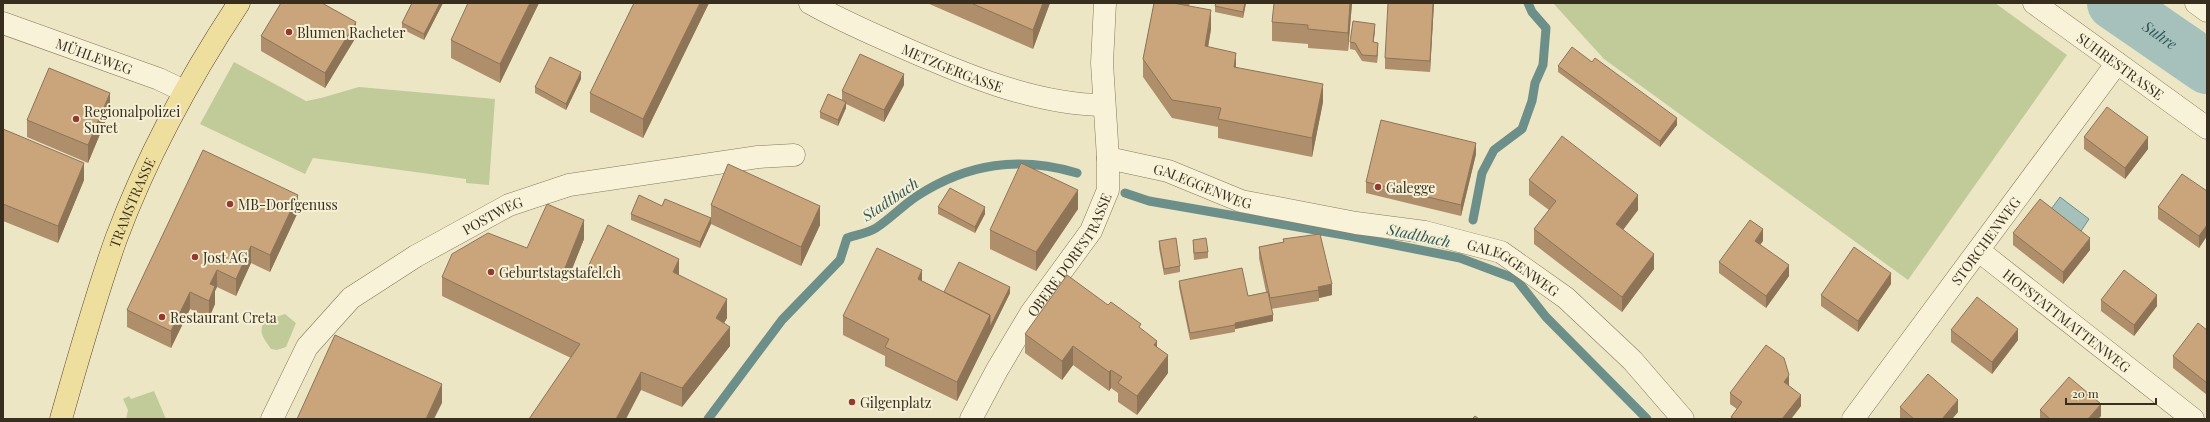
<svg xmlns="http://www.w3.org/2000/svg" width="2210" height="422" font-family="'Playfair Display',serif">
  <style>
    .green { fill: #c0cb99 }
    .water { fill: #a6c1bc; stroke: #6d8f8a }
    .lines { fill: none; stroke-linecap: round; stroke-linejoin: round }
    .stream { stroke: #6d8f8a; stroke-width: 9 }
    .river { stroke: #a6c1bc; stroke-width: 54 }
    .street-casing { stroke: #88785b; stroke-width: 23 }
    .primary-casing { stroke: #56452f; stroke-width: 23 }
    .street { stroke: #f8f2d8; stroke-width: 22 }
    .primary { stroke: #efdf9e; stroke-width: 22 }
    .wall { fill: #ae8e6b }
    .shaded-wall { fill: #8d7457 }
    .building { fill: #caa57c; stroke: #8d7457 }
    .poi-dot { fill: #95382d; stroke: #f5efd4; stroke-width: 1.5 }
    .labels { text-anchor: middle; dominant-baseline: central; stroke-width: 4; stroke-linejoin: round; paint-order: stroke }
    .poi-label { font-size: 14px; fill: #382e1f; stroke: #f5efd4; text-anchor: start }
    .street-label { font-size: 14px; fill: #382e1f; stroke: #f5efd4 }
    .water-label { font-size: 15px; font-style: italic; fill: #2f5557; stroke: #f5efd4 }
  </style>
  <rect width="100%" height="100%" fill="#ede6c5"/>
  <path class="green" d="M1553,3H1995L2067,55L1908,280L1604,59Z
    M234,62L306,101L321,98L359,87L495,99L489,185L466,183V179L313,158L305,174L200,124Z
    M285,314L296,323L286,347L277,350L271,349C264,339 258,333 264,321Z
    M154,391L166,419H126L128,410L123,399L129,396L131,399Z"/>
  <path class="water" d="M2060,197L2089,219L2079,234L2049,212Z"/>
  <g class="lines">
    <path class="stream" d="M1125,193L1149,201L1350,236L1460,258L1516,279L1546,317L1647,419
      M1473,220L1482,173L1494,150L1522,129L1532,101L1535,83L1543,65L1546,28L1532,12L1528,3
      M708,419L782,320L840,260L847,238C856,235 868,233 876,228C890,219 902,206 917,196C968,163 1019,156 1077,173"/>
    <path class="river" id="s1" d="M2114,3L2207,67"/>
    <g class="street-casing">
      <g id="street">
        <path id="s2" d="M810,3C838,19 866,31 895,44C958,72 1034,105 1104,105"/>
        <path id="s3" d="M2034,3L2207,128"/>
        <path d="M2196,3L2207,11"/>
        <path id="s4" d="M3,23L159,79L184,91"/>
        <path id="s5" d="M1108,158L1168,171L1241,201L1356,223L1425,232L1501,252L1566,298L1632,360L1683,419"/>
        <path id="s6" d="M1979,251L2193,419"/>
        <path id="s7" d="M272,419L307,347L351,298L416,256L509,205L569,185L758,157L794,155"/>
        <path id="s8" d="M971,419L997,370L1031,313L1091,231L1108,190V158L1102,63L1105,3"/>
        <path id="s9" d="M1853,419L2117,63"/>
      </g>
    </g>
    <g class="primary-casing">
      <g id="primary">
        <path id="s10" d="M61,419C78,359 95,298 116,239C147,156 190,77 239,3"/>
      </g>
    </g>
    <use href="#street" class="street"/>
    <use href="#primary" class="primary"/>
  </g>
  <path class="wall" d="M412,3H443L424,40L402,29V23Z
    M539,3L500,83L451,58V40Z
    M709,3L643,138L590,112V93Z
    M927,3H1050L1033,49Z
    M1154,3H1190L1189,6L1211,29L1208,47L1236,67L1323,102L1312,157L1218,138V127L1172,118L1143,77V59Z
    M1246,3L1243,18L1215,12V6Z
    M1352,3L1348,51L1308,48V44L1272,41V22Z
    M1434,3L1430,72L1385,69V58Z
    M1375,30L1373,42L1378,49L1377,63L1362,61L1355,50L1350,49V42Z
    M261,36L356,37L325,88L261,51Z
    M1558,66L1677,125L1660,147L1558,72Z
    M581,79L566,110L535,93V87Z
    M904,85L884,122L846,104V108L838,126L820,118V112L842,100V91Z
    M110,110L88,163L27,137V120Z
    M3,129L84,180L58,243L3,221Z
    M2084,137L2148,149L2125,179L2084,149Z
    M1476,154L1461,216L1366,193V182Z
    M1529,180L1638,210L1623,230L1654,269L1622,312L1534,244V229L1549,210L1529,195Z
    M2207,191V236L2199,248L2158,219V207Z
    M711,205L820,225L801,266L711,224L700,248L631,220V214L662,206L711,218Z
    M938,207L985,214L975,233L938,214Z
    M1078,209L1036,271L990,249V230Z
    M298,212L270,272L251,263L236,296L217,287L215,291V304L209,318L190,309L171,348L127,327V310Z
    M2013,233L2090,250L2063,284L2013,245Z
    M584,239L571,271L583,277L679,275L727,318L724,323L730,346L682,407L641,390L530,418L571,358L442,296V277L527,248Z
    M1283,239L1332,295L1319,298V301L1271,309L1273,321L1235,329V332L1190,340L1179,287V281L1248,296L1266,292L1259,258V247L1283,242Z
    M1193,240L1208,252V258L1194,260L1193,246Z
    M1159,241L1180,266V272L1164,275L1159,248Z
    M1763,241L1760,244L1789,276L1766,308L1719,273V262Z
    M922,281L944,292L1010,293L957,401L885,366V356L843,335V316Z
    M1891,284L1858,332L1821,306V295Z
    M2101,300L2157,306L2134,336L2101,311Z
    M1141,329L1157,347L1168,373L1137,415L1118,402V393L1111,388L1109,391L1073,365L1062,380L1025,353V334Z
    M1951,330L2018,340L1992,374L1951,342Z
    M2207,330V395L2173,368V356Z
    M1789,386L1801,406L1791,419H1731V417L1737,409L1730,404V393Z
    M1900,407L1958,412L1952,419H1900Z
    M2040,410L2101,416L2098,419H2040Z"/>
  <path class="shaded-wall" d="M440,3H443L424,40V34Z
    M530,3H539L500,83V64Z
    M700,3H709L643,138V119Z
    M1043,3H1050L1033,49V30Z
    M1245,3H1246L1243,18V12Z
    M1350,3H1352L1348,51V33Z
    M1433,3H1434L1430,72V61Z
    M1211,10V29L1205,65V46Z
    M356,22V37L325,88V73Z
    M1375,24V30L1373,48V42Z
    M1378,43V49L1377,63V56Z
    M1236,53V71L1234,67Z
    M581,72V79L566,110V104Z
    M904,74V85L884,122V110Z
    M1323,84V102L1312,157V138Z
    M110,93V110L88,163V145Z
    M846,102V108L838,126V120Z
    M1677,118V125L1660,147V141Z
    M2148,137V149L2125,179V168Z
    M1476,143V154L1461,216V205Z
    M84,163V180L58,243V226Z
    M1078,190V209L1036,271V252Z
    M298,195V212L270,272V255Z
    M1638,195V210L1616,239V224Z
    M820,206V225L801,266V247Z
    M985,207V214L975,233V227Z
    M711,218V224L700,248V242Z
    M584,220V239L565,287V268Z
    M2207,225V236L2199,248V236Z
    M1763,229V241L1755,252V241Z
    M2090,238V250L2063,284V272Z
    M251,246V263L236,296V279Z
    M1654,254V269L1622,312V297Z
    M679,259V278L673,272Z
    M1789,265V276L1766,308V296Z
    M217,270V287L215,291V304L209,318V301L210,284Z
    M922,270V289L918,279Z
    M1891,273V284L1858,332V321Z
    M1332,284V295L1319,298L1318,287Z
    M1010,287V293L957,401V382L990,315Z
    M190,292V309L171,348V331Z
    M2157,295V306L2134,336V325Z
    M727,299V318L716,337V318Z
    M1273,315V321L1235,329V323Z
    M730,327V346L682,407V388Z
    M2018,329V340L1992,374V362Z
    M1157,341V359L1154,345Z
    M1073,346V365L1062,380V361Z
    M1168,355V373L1137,415V396Z
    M1111,370V388L1109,391V372Z
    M641,372V390L626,419H616Z
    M1789,375V386L1784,382Z
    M442,384V403L434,419H426Z
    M1801,395V406L1791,419H1782Z
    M1958,400V412L1952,419H1942Z
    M2101,404V416L2098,419H2088Z"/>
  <path class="building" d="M281,3H322L356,22L325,73L261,36Z
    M412,3H440L424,34L402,23Z
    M468,3H530L500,64L451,40Z
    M634,3H700L643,119L590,93Z
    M971,3H1043L1033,30Z
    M1154,3H1173L1211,10L1205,46L1236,53L1234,67L1323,84L1312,138L1218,119L1221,108L1172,100L1143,59Z
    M1216,3H1245L1243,12L1215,6Z
    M1274,3H1350L1348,33L1308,29V25L1272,22Z
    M1388,3H1433L1430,61L1385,58Z
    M1353,21L1375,24L1373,42L1378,43L1377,56L1362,55L1355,43L1350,42Z
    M1572,47L1592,62L1595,58L1677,118L1660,141L1558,66Z
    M860,54L904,74L884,110L842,91Z
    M550,57L581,72L566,104L535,87Z
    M49,68L110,93L88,145L27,120Z
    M828,94L846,102L838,120L820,112Z
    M2107,107L2148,137L2125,168L2084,137Z
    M1381,120L1476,143L1461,205L1366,182Z
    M3,129L84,163L58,226L3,204Z
    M1562,136L1638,195L1616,224L1654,254L1622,297L1534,229L1556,201L1529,180Z
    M203,150L298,195L270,255L251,246L236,279L217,270L210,284L215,286L209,301L190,292L171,331L127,310Z
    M1021,163L1078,190L1036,252L990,230Z
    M728,164L820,206L801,247L711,205Z
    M2182,174L2207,191V225L2199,236L2158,207Z
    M950,188L985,207L975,227L938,207Z
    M639,195L662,206L665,199L711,218L700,242L631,214Z
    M2040,199L2090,238L2063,272L2013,233Z
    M547,204L584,220L565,268L583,277L608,225L679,259L673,272L727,299L716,318L730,327L682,388L641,372L616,419H529L580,344L442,277L452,254L488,233L527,248Z
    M1750,220L1763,229L1755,241L1789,265L1766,296L1719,262Z
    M1320,234L1332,284L1318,287L1319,290L1270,298L1259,247L1284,242L1283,239Z
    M1176,238L1180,266L1164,269L1159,241Z
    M1206,238L1208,252L1194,253L1193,240Z
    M1854,247L1891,273L1858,321L1821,295Z
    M877,248L922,270L918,279L990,315L957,382L885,347L889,339L843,316Z
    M959,262L1010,287L990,327V315L944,292Z
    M1242,268L1248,296L1268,292L1273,315L1235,323V325L1190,333L1179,281Z
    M2124,270L2157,295L2134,325L2101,300Z
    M1067,275L1108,305L1111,302L1141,324L1139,327L1157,341L1154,345L1168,355L1137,396L1118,383L1122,377L1111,370L1109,372L1073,346L1062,361L1025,334Z
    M1977,297L2018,329L1992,362L1951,330Z
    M2198,323L2207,330V383L2173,356Z
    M335,335L442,384L426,419H297Z
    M1766,345L1784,358L1789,375L1784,382L1801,395L1782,419H1734L1731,417L1742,402L1730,393Z
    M1928,374L1958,400L1942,419H1914L1900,407Z
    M2069,377L2101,404L2088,419H2050L2040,410Z
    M1475,416L1479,419H1472Z"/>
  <g class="poi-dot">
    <circle cx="289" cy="32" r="4"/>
    <circle cx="76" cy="119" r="4"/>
    <circle cx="1378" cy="187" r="4"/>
    <circle cx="230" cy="204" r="4"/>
    <circle cx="195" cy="257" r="4"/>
    <circle cx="491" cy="272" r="4"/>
    <circle cx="162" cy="317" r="4"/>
    <circle cx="852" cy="402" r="4"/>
  </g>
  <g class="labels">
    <g class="poi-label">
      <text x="297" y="32">Blumen Racheter</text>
      <text x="84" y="111">Regionalpolizei<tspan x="84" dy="16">Suret</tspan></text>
      <text x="1386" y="187">Galegge</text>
      <text x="238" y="204">MB-Dorfgenuss</text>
      <text x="203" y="257">Jost AG</text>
      <text x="499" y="272">Geburtstagstafel.ch</text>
      <text x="170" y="317">Restaurant Creta</text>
      <text x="860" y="402">Gilgenplatz</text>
    </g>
    <g class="street-label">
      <text stroke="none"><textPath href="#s4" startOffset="97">MÜHLEWEG</textPath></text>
      <text stroke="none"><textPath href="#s2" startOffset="157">METZGERGASSE</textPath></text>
      <text stroke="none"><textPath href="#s3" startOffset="107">SUHRESTRASSE</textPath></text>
      <text stroke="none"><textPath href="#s5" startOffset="99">GALEGGENWEG</textPath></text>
      <text stroke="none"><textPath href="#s10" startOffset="228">TRAMSTRASSE</textPath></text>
      <text stroke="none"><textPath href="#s7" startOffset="310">POSTWEG</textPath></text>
      <text stroke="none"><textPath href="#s9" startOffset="222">STORCHENWEG</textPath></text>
      <text stroke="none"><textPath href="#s8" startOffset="192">OBERE DORFSTRASSE</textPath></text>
      <text stroke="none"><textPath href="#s5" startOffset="423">GALEGGENWEG</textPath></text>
      <text stroke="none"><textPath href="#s6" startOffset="112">HOFSTATTMATTENWEG</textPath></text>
    </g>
    <g class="water-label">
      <text stroke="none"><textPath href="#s1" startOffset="56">Suhre</textPath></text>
      <text transform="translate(890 199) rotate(-34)">Stadtbach</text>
      <text transform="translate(1419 235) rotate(12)">Stadtbach</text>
    </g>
  </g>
  <rect width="2210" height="422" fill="none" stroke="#382e1f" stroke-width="8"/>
  <path d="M2066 398v6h90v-6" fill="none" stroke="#382e1f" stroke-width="2"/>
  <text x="2072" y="398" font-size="12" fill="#382e1f" stroke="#f5efd4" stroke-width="3" paint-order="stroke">20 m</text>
</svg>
